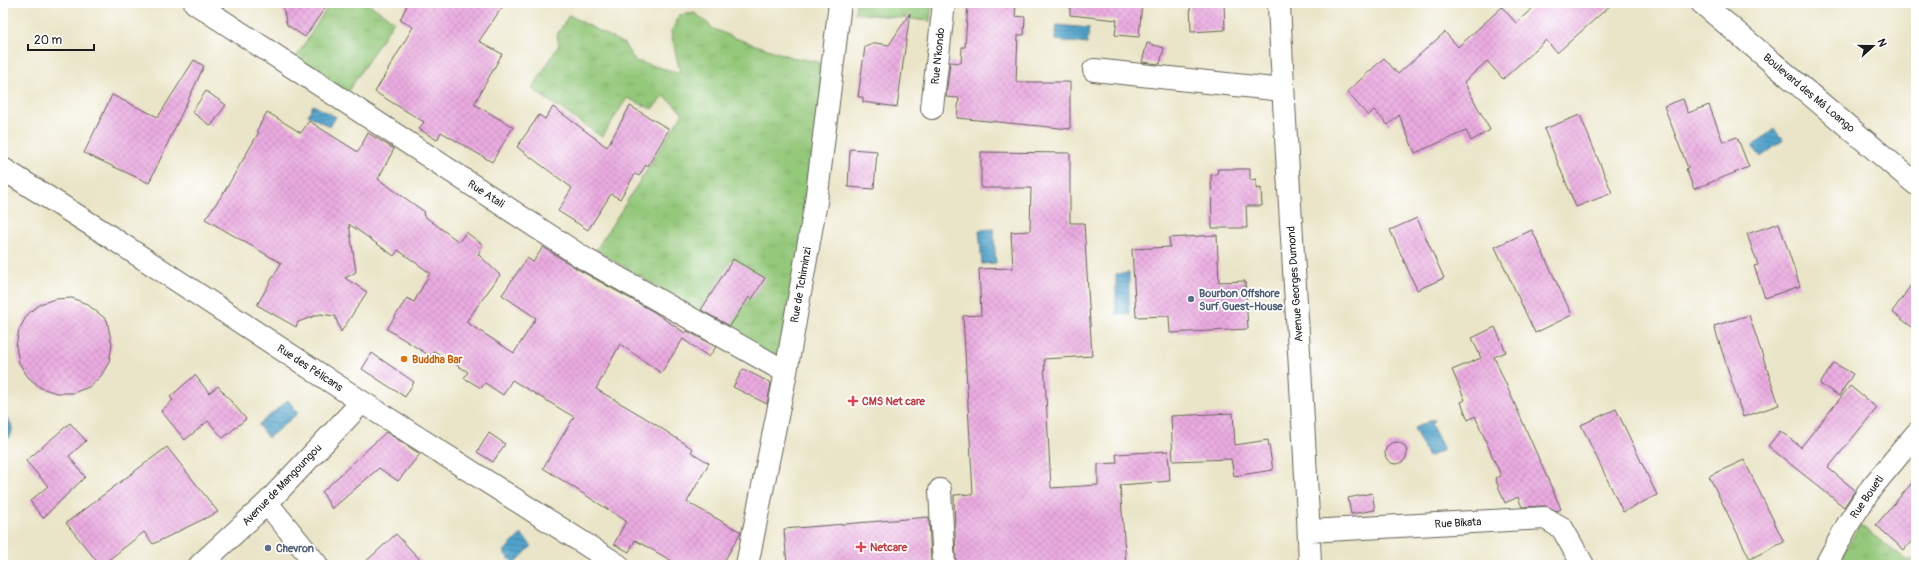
<svg xmlns="http://www.w3.org/2000/svg" width="1919" height="568" font-family="Pangolin,sans-serif">
  <style>
    .grass { fill: url(#grass-tufts); stroke: #58724b }
    .water { fill: url(#water-rules); stroke: #366074 }
    .building { fill: url(#building-cross-hatch) }
    .lines { fill: none; stroke-linecap: round; stroke-linejoin: round }
    .minor-casing { stroke: #646258; stroke-width: 24 }
    .minor { stroke: #fff; stroke-width: 22 }
    .service-dot { fill: #5c6f8a; stroke: #fff; stroke-width: 1.5 }
    .food-dot { fill: #e8710a; stroke: #fff; stroke-width: 1.5 }
    .health-dot { fill: #e0444e; stroke: #fff; stroke-width: 1.5 }
    .labels { text-anchor: middle; dominant-baseline: central; stroke-width: 3.5; stroke-linejoin: round; paint-order: stroke }
    .street-label { font-size: 11px; fill: #1c1c1c; stroke: #fff }
    .service-label { font-size: 11px; font-weight: bold; fill: #4e5e75; stroke: #fff; text-anchor: start }
    .food-label { font-size: 11px; font-weight: bold; fill: #c56008; stroke: #fff; text-anchor: start }
    .health-label { font-size: 11px; font-weight: bold; fill: #be3a42; stroke: #fff; text-anchor: start }
  </style>
  <defs>
    <pattern id="grass-tufts" width="24" height="20" patternUnits="userSpaceOnUse"><rect width="24" height="20" fill="#94c87a"/><path d="M3 7l-1-3M5 7V3M7 7l1-3M15 17l-1-3M17 17v-4M19 17l1-3" fill="none" stroke="#7fab69"/></pattern>
    <pattern id="water-rules" width="6" height="5" patternUnits="userSpaceOnUse"><rect width="6" height="5" fill="#4fa3cb"/><path d="M0 2.5h6" fill="none" stroke="#4184a4"/></pattern>
    <pattern id="building-cross-hatch" width="8" height="8" patternUnits="userSpaceOnUse"><rect width="8" height="8" fill="#eaabe0"/><path d="M0 0l8 8M0 8l8-8" fill="none" stroke="#c893c0"/></pattern>
  </defs>
  <rect width="100%" height="100%" fill="#fff"/>
  <filter id="ink" filterUnits="userSpaceOnUse"><feTurbulence type="fractalNoise" baseFrequency=".025" numOctaves="2"/><feDisplacementMap in="SourceGraphic" scale="8" xChannelSelector="R" yChannelSelector="G"/><feConvolveMatrix kernelMatrix="1 2 1 2 8 2 1 2 1" color-interpolation-filters="sRGB"/></filter>
  <filter id="wash" filterUnits="userSpaceOnUse"><feTurbulence type="fractalNoise" baseFrequency=".012" numOctaves="4" result="noise"/><feDisplacementMap in="SourceGraphic" scale="16" xChannelSelector="R" yChannelSelector="G"/><feGaussianBlur stdDeviation="0.9" result="paint"/><feColorMatrix in="noise" values="0 0 0 0 0 0 0 0 0 0 0 0 0 0 0 0 0 1.4 0 .05"/><feComposite in="paint" operator="in"/></filter>
  <g filter="url(#wash)">
    <rect width="100%" height="100%" fill="#eae5c8"/>
    <path class="grass" d="M330,3H367L394,21L347,93L295,59Z
      M856,3H932L930,21L855,13Z
      M695,13L714,29L735,38L791,57L819,62L825,139L803,254L776,358L596,250L683,113L664,96L652,109L627,98L602,137L532,89L559,45L557,35L569,15L624,44L635,61L680,73L671,32L679,15Z
      M1860,525L1907,561L1916,558V565H1836Z"/>
    <path class="water" d="M1057,25L1089,28L1087,44L1055,40Z
      M313,105L336,117L330,127L308,115Z
      M1774,129L1783,140L1761,157L1752,146Z
      M993,229L996,263L982,264L979,230Z
      M1129,273V314H1116V274Z
      M288,400L298,413L268,438L258,425Z
      M3,416C12,420 14,429 10,437L3,442Z
      M1434,419L1435,421L1431,424L1444,450L1428,457L1414,428Z
      M521,534L532,546L514,564L503,552Z"/>
    <g id="blocks">
      <path class="building" d="M282,3H328L305,37L287,25Z
        M408,3H505L479,41L502,54L474,104L513,127L492,162L441,132L437,140L419,129L424,122L375,92L413,27L400,20Z
        M968,3H1016L1015,16L1025,17L1024,35H1018L1016,82H1070V129L957,118L959,98L946,97L950,62L961,63L962,47H965Z
        M1070,3H1142L1139,37L1115,35L1117,20L1070,15Z
        M1190,3H1224L1225,30L1191,32Z
        M1538,3H1613L1557,53L1546,40L1503,79L1487,61L1464,82L1490,130L1471,141L1466,131L1415,153L1399,115L1388,125L1374,110L1368,116L1347,92L1384,58L1398,74L1445,32L1458,47L1502,7L1516,23Z
        M910,13L897,107L863,102V97H858L865,47L876,43L889,45Z
        M1147,43L1164,48L1160,64L1142,62Z
        M194,60L204,66L149,183L84,153L112,95L158,117Z
        M206,91L226,105L211,126L192,112Z
        M1683,99L1688,113L1709,105L1723,142L1737,137L1749,167L1694,189L1686,169L1688,168L1664,106Z
        M630,106L669,129L648,166L646,165L639,176L635,174L620,199L611,194L588,230L558,211L572,188L517,147L539,115L545,119L553,107L607,147Z
        M267,112L301,133L309,121L358,152L368,133L394,149L378,179L425,212L423,215L459,242L466,232L483,245L478,254L500,275L466,322L514,353L536,318L502,295L527,258L533,262L543,247L579,270L654,312L685,333L687,331L716,347L709,357L683,339L661,373L620,344L596,389L644,417L693,449L691,452L709,463L687,502L741,532L722,565H679L635,540L629,552L614,544L626,521L543,468L574,417L512,380L503,395L485,383L481,388L464,378L468,372L434,351L430,356L387,329L407,298L414,302L430,273L398,250L394,256L349,224L356,272L345,278L367,292L341,332L335,316L320,314L298,322L296,327L257,305L281,263L205,219L223,194L259,132L257,130Z
        M1580,115L1612,193L1576,207L1544,129Z
        M850,149L877,151L874,189L848,187Z
        M981,152L1070,153V223H1084L1092,356L1044,359L1051,488L1098,485V464L1117,463L1116,454L1168,451L1170,481L1120,485L1126,565H956L954,495L973,494L963,316L981,315L979,269L1013,268L1011,232L1030,231L1031,188H981Z
        M1218,169H1250V180L1256,179V189L1261,188L1262,206H1246L1247,228H1212L1211,175L1217,174Z
        M1417,218L1444,278L1417,290L1390,230Z
        M1779,223L1800,286L1765,298L1754,266L1758,265L1747,234Z
        M1532,230L1572,315L1535,333L1495,247Z
        M1217,235L1219,282L1245,281L1248,329L1170,333L1169,316L1136,317L1132,249L1170,247L1169,238Z
        M733,259L765,278L752,299L749,297L730,326L701,310Z
        M1916,278V330L1892,312Z
        M72,298L87,304L107,320L112,345L109,362L101,376L89,387L73,393H57L41,388L28,377L19,363L16,346L19,330L27,315L40,304L55,299Z
        M1749,315L1779,405L1743,417L1714,326Z
        M1495,327L1506,352L1494,357L1561,509L1557,511L1545,506L1522,507L1518,497L1505,503L1495,478L1501,476L1475,416L1468,420L1461,402L1465,400L1452,370L1481,358L1472,338Z
        M372,353L414,382L405,397L362,369Z
        M1834,363L1853,374L1839,396L1820,384Z
        M743,369L771,383L767,404L733,387Z
        M195,375L209,393L218,386L246,419L223,438L208,421L185,440L161,411L173,400L170,397Z
        M1850,386L1877,408L1828,468L1855,490L1844,507L1768,446L1780,431L1801,447Z
        M1616,409L1657,495L1623,512L1581,425Z
        M1233,413L1235,445L1268,440L1273,470L1234,476L1231,459L1173,461L1171,416Z
        M70,423L86,441L69,456L85,477L43,518L30,501L48,486L26,461Z
        M386,432L420,454L398,481L379,468L332,509L322,492Z
        M489,433L505,444L493,462L477,452Z
        M1385 453a11 11 0 1 1 22 0a11 11 0 1 1-22 0Z
        M167,447L218,512L153,544L144,532L102,565H100L66,523Z
        M1744,460L1784,542L1750,559L1709,476Z
        M1916,478V536L1904,550L1876,525Z
        M1372,493L1375,510L1351,514L1348,498Z
        M929,517L931,565H787L784,529Z
        M396,534L425,565H362Z"/>
    </g>
  </g>
  <g filter="url(#ink)">
    <use href="#blocks" fill-opacity="0" stroke="#646258" stroke-width="1"/>
    <g class="lines">
      <g class="minor-casing">
        <path id="minor" d="M195,3L585,259L786,372
          M1279,3C1287,190 1303,377 1310,565
          M1702,3L1916,184
          M1094,70L1283,90
          M932,108L944,3
          M3,169L103,232L362,402L618,565
          M940,490L944,565
          M267,503L317,565
          M1309,531L1545,518L1562,528L1583,565
          M200,565L267,503L362,402
          M747,565L786,372L816,202L840,3
          M1826,565L1848,524L1872,487L1916,434"/>
      </g>
      <use href="#minor" class="minor"/>
    </g>
  </g>
  <g class="service-dot">
    <circle cx="1191" cy="299" r="4"/>
    <circle cx="268" cy="548" r="4"/>
  </g>
  <circle class="food-dot" cx="404" cy="359" r="4"/>
  <g class="health-dot">
    <path d="M851 395h4v4h4v4h-4v4h-4v-4h-4v-4h4z"/>
    <path d="M859 541h4v4h4v4h-4v4h-4v-4h-4v-4h4z"/>
  </g>
  <g class="labels">
    <g class="street-label">
      <text transform="translate(938 56) rotate(-84)">Rue N'kondo</text>
      <text transform="translate(1809 93) rotate(40)">Boulevard des Mâ Loango</text>
      <text transform="translate(486 194) rotate(33)">Rue Atali</text>
      <text transform="translate(1295 284) rotate(-94)">Avenue Georges Dumond</text>
      <text transform="translate(801 285) rotate(-80)">Rue de Tchiminzi</text>
      <text transform="translate(310 368) rotate(33)">Rue des Pélicans</text>
      <text transform="translate(282 485) rotate(-46)">Avenue de Mangoungou</text>
      <text transform="translate(1867 497) rotate(-55)">Rue Boueti</text>
      <text transform="translate(1458 523) rotate(-3)">Rue Bikata</text>
    </g>
    <g class="service-label">
      <text x="1199" y="293">Bourbon Offshore<tspan x="1199" dy="13">Surf Guest-House</tspan></text>
      <text x="276" y="548">Chevron</text>
    </g>
    <g class="food-label">
      <text x="412" y="359">Buddha Bar</text>
    </g>
    <g class="health-label">
      <text x="862" y="401">CMS Net care</text>
      <text x="870" y="547">Netcare</text>
    </g>
  </g>
  <rect width="1919" height="568" fill="none" stroke="#fff" stroke-width="16"/>
  <g transform="translate(1873 46) rotate(69)" stroke="#ffffff" stroke-width="3" paint-order="stroke">
  <path d="M0-3L7 15L0 10L-7 15Z" fill="#1c1c1c"/>
  <text y="-6" font-size="11" font-weight="bold" text-anchor="middle" fill="#1c1c1c">N</text>
  </g>
  <path d="M28 44v6h66v-6" fill="none" stroke="#1c1c1c" stroke-width="2"/>
  <text x="34" y="44" font-size="12" fill="#1c1c1c" stroke="#ffffff" stroke-width="3" paint-order="stroke">20 m</text>
</svg>
